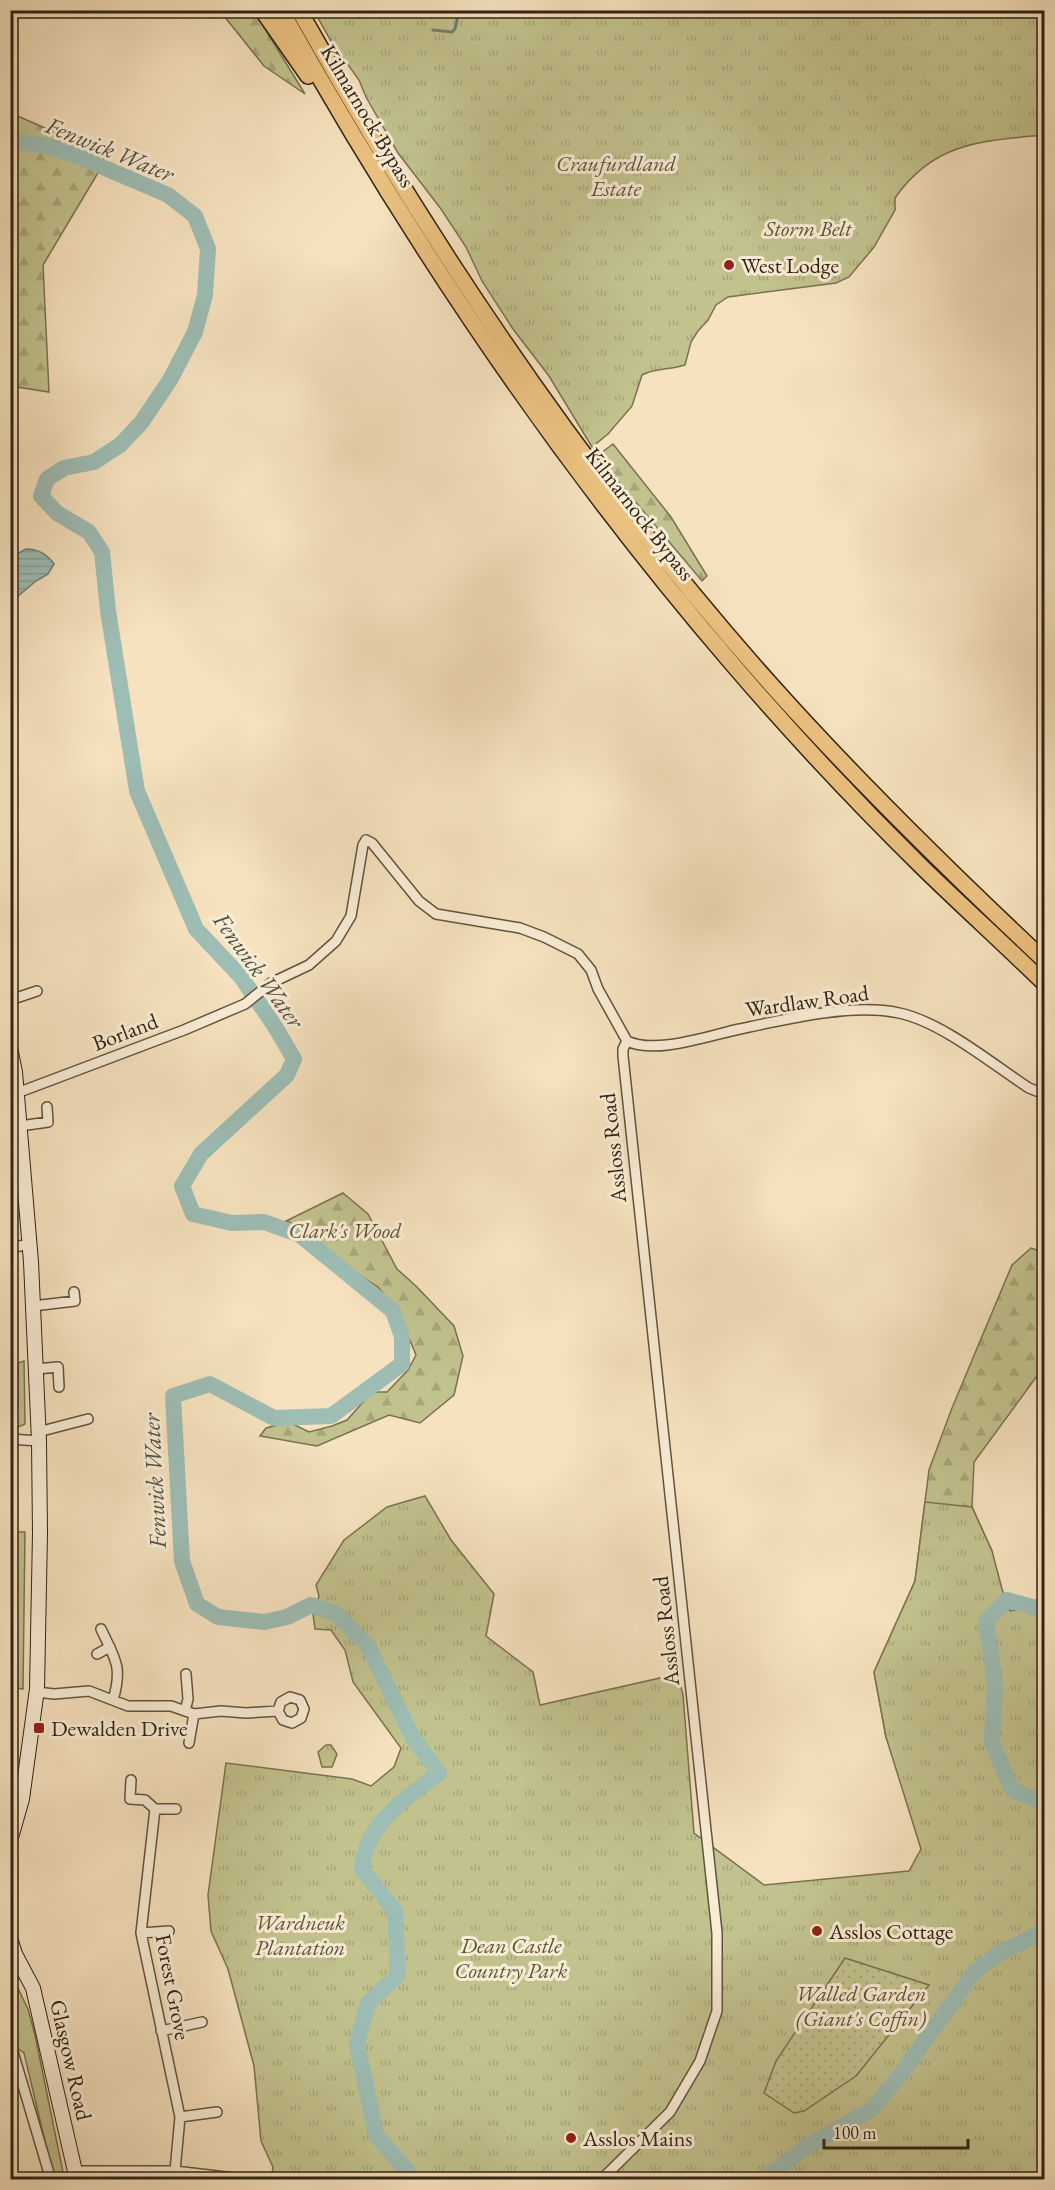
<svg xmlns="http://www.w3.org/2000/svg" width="1055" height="2190" font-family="'EB Garamond',serif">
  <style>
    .grass { fill: #c2c28e; stroke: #797250; stroke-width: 1.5 }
    .forest { fill: url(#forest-firs); stroke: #797250; stroke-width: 1.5 }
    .park { fill: url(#park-tufts); stroke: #797250; stroke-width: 1.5 }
    .garden { fill: url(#garden-dots); stroke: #797250; stroke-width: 1.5 }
    .water { fill: url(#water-rules); stroke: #717f73; stroke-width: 1.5 }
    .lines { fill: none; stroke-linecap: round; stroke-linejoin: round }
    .stream { stroke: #717f73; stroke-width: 3 }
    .river { stroke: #9dbdb5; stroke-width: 16 }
    .minor-casing { stroke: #62533c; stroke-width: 12 }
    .secondary-casing { stroke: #302311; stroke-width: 16 }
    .trunk-casing { stroke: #302311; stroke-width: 18 }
    .minor { stroke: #f9ecd5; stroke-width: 9 }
    .secondary { stroke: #f9ecd5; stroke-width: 14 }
    .trunk { stroke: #ebc180; stroke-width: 15 }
    .poi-dot { fill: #8f2418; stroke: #f9ecd5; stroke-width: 2 }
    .labels { text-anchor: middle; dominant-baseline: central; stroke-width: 6; stroke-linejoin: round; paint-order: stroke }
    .street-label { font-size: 22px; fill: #302311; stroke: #f9ecd5 }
    .park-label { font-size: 22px; font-style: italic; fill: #5c5336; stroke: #f9ecd5 }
    .poi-label { font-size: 22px; fill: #302311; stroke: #f9ecd5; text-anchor: start }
    .water-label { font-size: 24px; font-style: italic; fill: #515142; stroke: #f9ecd5 }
  </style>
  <defs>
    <pattern id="forest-firs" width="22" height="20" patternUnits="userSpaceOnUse" patternTransform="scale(1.5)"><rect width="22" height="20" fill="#c2c28e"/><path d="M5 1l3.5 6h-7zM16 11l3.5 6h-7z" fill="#a7a679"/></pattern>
    <pattern id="park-tufts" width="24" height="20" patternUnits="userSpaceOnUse" patternTransform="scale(1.5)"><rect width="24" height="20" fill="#c2c28e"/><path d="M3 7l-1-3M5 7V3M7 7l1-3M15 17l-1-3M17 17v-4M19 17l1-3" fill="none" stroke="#a7a679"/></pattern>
    <pattern id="garden-dots" width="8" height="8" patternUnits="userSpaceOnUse" patternTransform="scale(1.5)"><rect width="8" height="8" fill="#c2c28e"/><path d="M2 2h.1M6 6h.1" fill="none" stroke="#a7a679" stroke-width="1.8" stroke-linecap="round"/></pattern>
    <pattern id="water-rules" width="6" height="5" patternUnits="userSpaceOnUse" patternTransform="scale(1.5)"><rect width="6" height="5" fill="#9dbdb5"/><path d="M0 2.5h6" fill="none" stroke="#88a29b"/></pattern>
  </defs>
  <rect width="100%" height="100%" fill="#f6e2bf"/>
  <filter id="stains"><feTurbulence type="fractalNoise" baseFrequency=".00333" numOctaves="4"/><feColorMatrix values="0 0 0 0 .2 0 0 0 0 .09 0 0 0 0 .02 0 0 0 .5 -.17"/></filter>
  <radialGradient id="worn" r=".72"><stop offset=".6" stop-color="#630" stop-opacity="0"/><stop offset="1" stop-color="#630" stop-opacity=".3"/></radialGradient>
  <path class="grass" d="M24,1361L25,1424L18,1427L14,1433H11V1409L18,1407V1363Z
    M11,1532H25L23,1689L11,1687Z
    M10,1972L28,2009L35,2035L64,2177L57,2179L53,2175L24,2053L11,2044Z"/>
  <path class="forest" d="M220,11H254L305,94L264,66Z
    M11,113L108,156L43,265L49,392L11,386Z
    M613,444L671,517L707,576L702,581L597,456Z
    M343,1193L368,1214L397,1269L416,1286L454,1326L463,1356L454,1395L420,1423L389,1415L317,1446L260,1436L266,1428L289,1422L309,1432L332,1426L347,1420L372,1392H387L408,1370L416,1355L399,1314L378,1287L341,1263L311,1233L286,1221Z
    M1031,1248L1044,1253V1357L1037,1376L974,1462L972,1507L992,1551L886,1737L874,1672L915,1581L929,1470L952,1408L1012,1265Z"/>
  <path class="park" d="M314,11H1044V135C982,141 934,142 895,198V210L874,247L849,277L836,283L728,297L716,305L708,320L698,331L691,342L685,365C670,370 655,368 642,375L632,406L608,434L592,447L549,376L513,329L482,281L466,247L441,209L398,153L366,97L359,80L331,41Z
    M425,1496L451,1540L494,1594L486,1636L533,1672L540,1705L678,1674L683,1695L694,1833L764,1885L909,1871L921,1849L886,1737L874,1672L915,1581L925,1502L972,1507L992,1551L1002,1589L1010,1611L1021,1609L1044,1618V2179H271L273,2167L261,2141L254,2066L228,1969L211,1931L208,1895L226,1763L352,1779L371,1786L394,1767L401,1748L353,1682L345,1650L331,1630L315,1629L313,1614L319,1596L316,1585L344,1540L387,1507Z
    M326,1745H331L337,1754L332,1767H322L318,1752Z"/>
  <path class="garden" d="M845,1958L929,1985L856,2076L804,2111L794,2113L764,2093L776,2061Z"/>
  <path class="water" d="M26,549C39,549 47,554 54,564L48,574L36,581L11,602V557Z"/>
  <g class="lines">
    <path class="stream" d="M433,30L452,32L455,29L459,10"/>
    <path class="river" d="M10,138L20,142L47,146L79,157L168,195L195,216L208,249L205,295L195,332L170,380L141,423L120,445L94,462L64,468L47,479L41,496L57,513L89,532L102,552L108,611L137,791L196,929L241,977L274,1025L294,1059L287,1075L201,1154L182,1186L193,1214L232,1223L264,1222L300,1235L393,1311L402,1337V1364L331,1416L274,1418L210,1384L173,1396L182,1561L197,1604L218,1617L264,1622L287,1617L311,1605L336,1614L368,1646L413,1738L439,1773C406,1798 365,1824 362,1869L395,1911L398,1975L368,2003L357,2044L376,2135L408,2172V2180
      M1044,1610L1007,1600L986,1621L995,1684L992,1742L1012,1790L1041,1802L1044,1800
      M767,2180L768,2176L806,2147L871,2110L901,2074L975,1971L1000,1953L1044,1931"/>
    <g class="minor-casing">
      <path id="minor" d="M10,1000L37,991
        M627,1041C656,1055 710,1035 740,1029C786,1019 852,1003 899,1013C942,1022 992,1064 1029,1088L1044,1094
        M17,1093L184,1030L245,1004L271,983L309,965L336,941L351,916L363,845L366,840L372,843L419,901L436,914L520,928L544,937L578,954L591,970L598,989L627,1041
        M20,1126L48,1122L47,1107
        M10,1248L30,1244
        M33,1306L75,1301L74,1292
        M36,1369L58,1367L59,1387
        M38,1432L88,1419
        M10,1439L39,1441
        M101,1629C115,1659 123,1666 113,1700
        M97,1654L110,1647
        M37,1692L54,1694L89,1691L128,1706H171L194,1714L221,1711L246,1713L278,1711L283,1720L292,1723L301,1718L304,1709L300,1700L290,1697L281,1702L278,1711
        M185,1711L188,1699L186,1674
        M189,1743L194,1714
        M131,1780L130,1799L145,1800L155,1809
        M141,1933L169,1931
        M161,2031L202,2022
        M10,2052H13L51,2180
        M180,2117L217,2112
        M75,2171H175L251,2180
        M175,2171L180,2117L141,1933L155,1809H176
        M601,2180L670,2112L700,2061L717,2011V1933L623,1056V1049L627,1041"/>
    </g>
    <g class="secondary-casing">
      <path id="secondary" d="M10,1047L15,1072L31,1262L39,1441L40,1533L37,1689L22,1799L10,1841
        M10,1900V1910
        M10,1938L15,1954L33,1988L77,2180"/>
    </g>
    <g class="trunk-casing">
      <path id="trunk" d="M262,10L308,76
        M281,10C411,243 560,464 734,666C794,736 857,803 922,867C962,906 1004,944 1044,983
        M299,10C432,248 585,475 766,679C853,777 948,870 1044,960"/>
    </g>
    <use href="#minor" class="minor"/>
    <use href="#secondary" class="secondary"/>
    <use href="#trunk" class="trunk"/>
  </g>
  <g class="poi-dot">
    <circle cx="729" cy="265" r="6"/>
    <rect x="33" y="1722" width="12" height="12" rx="3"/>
    <circle cx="817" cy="1931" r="6"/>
    <circle cx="571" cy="2138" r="6"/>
  </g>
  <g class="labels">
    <g class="street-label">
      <text transform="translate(368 116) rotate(59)">Kilmarnock Bypass</text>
      <text transform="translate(640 514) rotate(52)">Kilmarnock Bypass</text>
      <text transform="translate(807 1001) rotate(-8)">Wardlaw Road</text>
      <text transform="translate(125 1032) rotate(-21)">Borland</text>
      <text transform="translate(613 1148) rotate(-96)">Assloss Road</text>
      <text transform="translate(666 1631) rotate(-96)">Assloss Road</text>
      <text transform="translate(173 1987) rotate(79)">Forest Grove</text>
      <text transform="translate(71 2060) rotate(77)">Glasgow Road</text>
    </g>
    <g class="park-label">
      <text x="616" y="163">Craufurdland<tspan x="616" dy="25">Estate</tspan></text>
      <text x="808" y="228">Storm Belt</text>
      <text x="345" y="1230">Clark's Wood</text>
      <text x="300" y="1922">Wardneuk<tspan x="300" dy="25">Plantation</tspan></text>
      <text x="511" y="1945">Dean Castle<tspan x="511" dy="25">Country Park</tspan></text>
      <text x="861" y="1993">Walled Garden<tspan x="861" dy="25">(Giant's Coffin)</tspan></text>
    </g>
    <g class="poi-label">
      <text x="741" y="265">West Lodge</text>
      <text x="51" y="1728">Dewalden Drive</text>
      <text x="829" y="1931">Asslos Cottage</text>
      <text x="583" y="2138">Asslos Mains</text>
    </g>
    <g class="water-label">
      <text transform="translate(110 149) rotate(22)">Fenwick Water</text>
      <text transform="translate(259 970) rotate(54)">Fenwick Water</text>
      <text transform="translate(154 1481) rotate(-93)">Fenwick Water</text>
    </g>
  </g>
  <rect width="1055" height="2190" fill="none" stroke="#f6e2bf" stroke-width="36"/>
  <rect x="12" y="12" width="1031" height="2166" fill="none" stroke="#302311" stroke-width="3"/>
  <rect x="18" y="18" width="1019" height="2154" fill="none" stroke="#302311" stroke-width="1.5"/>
  <path d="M824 2139v9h144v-9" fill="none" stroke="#302311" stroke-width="3"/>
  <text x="833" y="2139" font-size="18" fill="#302311" stroke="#f9ecd5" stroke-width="4.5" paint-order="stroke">100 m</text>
  <rect width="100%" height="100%" filter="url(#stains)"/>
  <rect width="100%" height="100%" fill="url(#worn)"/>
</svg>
